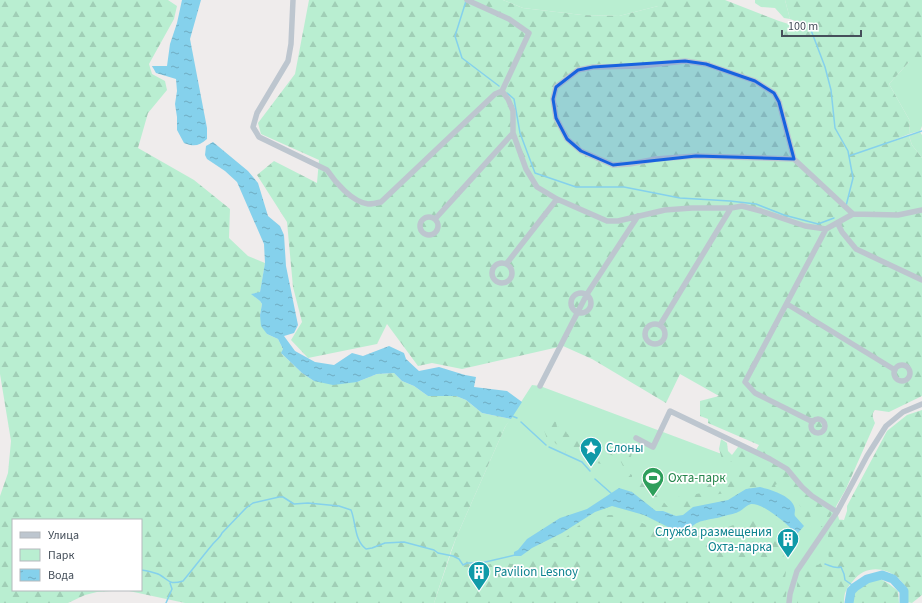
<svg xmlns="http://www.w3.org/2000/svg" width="922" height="603" font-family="'Source Sans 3',sans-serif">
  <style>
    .green { fill: #b9eed1 }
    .forest { fill: url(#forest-firs); fill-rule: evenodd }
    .water { fill: url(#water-ripples) }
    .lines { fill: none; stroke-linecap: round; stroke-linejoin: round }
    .stream { stroke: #85d1ec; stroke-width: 1.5 }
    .river { stroke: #85d1ec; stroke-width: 9 }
    .minor { stroke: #bdc6cf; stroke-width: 5.5 }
    .marked { fill: #1763df; fill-opacity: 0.2; stroke: #1763df; stroke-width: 3; stroke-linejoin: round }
    .labels { text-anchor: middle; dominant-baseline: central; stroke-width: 3.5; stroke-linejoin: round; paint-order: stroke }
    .culture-label { font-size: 13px; fill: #0d838f; stroke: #fff; text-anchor: start }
    .leisure-label { font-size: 13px; fill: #27864d; stroke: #fff; text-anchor: start }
  </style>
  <defs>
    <pattern id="forest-firs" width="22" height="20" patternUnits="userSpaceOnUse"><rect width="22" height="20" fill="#b9eed1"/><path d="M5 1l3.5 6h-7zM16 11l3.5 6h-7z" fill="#a0ceb6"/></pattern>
    <pattern id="water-ripples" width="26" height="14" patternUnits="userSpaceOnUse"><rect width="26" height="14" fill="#85d1ec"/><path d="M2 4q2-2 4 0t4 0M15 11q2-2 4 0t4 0" fill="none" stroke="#6facc2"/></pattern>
  </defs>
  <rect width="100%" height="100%" fill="#efecec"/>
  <path class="green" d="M503,0H658V6L619,16L582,15L523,8Z
    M755,0H785L790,19L784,18L775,8L761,7L755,3Z
    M909,62H922V126L920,131L909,134L910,121L889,84Z
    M920,132L922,135V158L912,145L909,136Z
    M532,385L540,386L719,453L830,486L853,571L842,595L843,603H434L456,538L505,427Z"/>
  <path class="forest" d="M0,0H168L177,6L174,19L149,64L152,74L165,81L167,90L148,113L138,148L194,180L230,209L229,238L248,256L265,263L260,293L252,294L260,301L262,304L260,315L267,334L278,339L283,349L282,354L302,373L314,381L357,382L377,374L394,373L402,381L414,386L428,396H456L466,400L482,413L511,419L505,427L456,538L451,551L475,559L479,567L498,562L505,561L511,564L518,563L525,560L535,552L551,543H558L562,541L578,526L590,519L598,520L608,515H615L636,520L671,537L678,538L707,535L744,521L758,519L765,522L777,530L791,544L784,553L782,564H787L784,586L787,587L785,603H436L453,555L451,551L434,603H185L129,591H112L97,592L85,595L68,603H0V496L8,473L11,441L0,374ZM13,520H141V590H13Z
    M309,0H503L523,8L582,15L619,16L658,6V0H725L779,21L795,26L798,22L790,19L785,0H922V62H909L889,84L910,121L909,134L889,142L909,136L912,145L922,158V396L889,412L875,410C871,414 873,418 875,423L846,489L819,536L817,530L823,525L828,513L807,507L810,513L811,519L809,522H806L798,501L791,499L787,488L779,483L775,485L777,491C768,492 757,486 747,489C745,489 743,490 741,491C731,493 720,493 710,496L706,504C697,505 688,508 683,515L672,506L670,499L678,497L702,493L710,483L718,490L720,473L731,471L739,477L735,463L722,459L719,449L721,439L727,443L728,451L732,455L738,447L756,450L759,445L708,423V419L700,416V401L719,396L680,374L666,403L592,359L563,346L462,369L432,363L418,366L387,324L377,344L308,358L291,340L302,322L293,287L287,222L257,175L274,161L317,183L319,160L261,134L258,123L295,74Z
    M922,410V595L912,603L907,602V589C904,585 901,580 897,577C883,566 864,566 853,581C846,589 844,592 844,603H797V585L799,575L810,563L818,565L822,562L829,563C829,549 824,539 832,526C836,520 837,519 844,520L847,511V506L887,431L907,415Z
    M550,420L556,422L557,427L562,425L565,427L567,434L571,431V428L572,427L583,435V442L587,449H594L591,443L593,440L597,442L600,437L618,442L632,453L630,460L635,464V467L630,466L625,459L624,460L627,463L626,466H623L619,458L609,454L606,455V460L601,464L597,463V453L593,451L590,461H588L586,452H582V456L581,455L579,450L581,449L578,447L573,448L571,447L568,451L566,450L565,453L563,452L564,447L556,444L553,440L547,439L541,421L550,426Z
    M626,473L630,476V474L632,475V477L637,480L638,478L642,480V483L647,487L645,490C648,493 648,497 651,500V503L653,512L638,506L637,494H641L640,490H637L636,487L632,486V492L629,490V484L626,483L624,474Z
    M658,488L668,495L665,496V499H661L668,507V511L658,513L654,506L655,502L657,501L652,500V496L650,495L651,491L655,494L654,490Z
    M877,577L889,584L898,591L899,603H852C853,588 864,582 877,577Z"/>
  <path class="water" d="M182,0H201L190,39L207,128V139C199,146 194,147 184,143L177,130V117L175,104L177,91L176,79L156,73L152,66H167L170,44L177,23Z
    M213,142L248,171L258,183L268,216L280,226L284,235L286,266L298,325L294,333L284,336L295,351L315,362L334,365L352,353L363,356L389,346L404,353L406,359L419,371L439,367L465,375L476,377L474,387L507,391L522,402L511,419L482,413L466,400L456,396H428L414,386L402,381L394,373L377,374L357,382L333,385L314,381L302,373L281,353L283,349L278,339L267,334L261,326L260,315L262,304L260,301L251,294L260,292L265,263L264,244L237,182L225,171L207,159L205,155L206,146Z
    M760,487C771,490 794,496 795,510C795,512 794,514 795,516L804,526L797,534C788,525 764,503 751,504C746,505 743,510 738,512C735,514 726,515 721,517C711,520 697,519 690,529L683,530L668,527L644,515L612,506L595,512L562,533L532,548L521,556H514V552L518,550L527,539L560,518L587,509L619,488L632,492L656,511H663L676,516L683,515L693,507L728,500L746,489Z"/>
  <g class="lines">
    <path class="stream" d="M466,1L455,36L462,58L499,86
      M811,30L825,67L831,90L835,128L848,151L853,178L846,206
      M507,93L514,99L520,133L535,173L576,187H624L680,198L730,201L756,204L784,215L818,224L834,218
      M849,156L922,131
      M512,416L517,418
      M521,422L546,445
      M549,447L582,462L590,471
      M595,479L612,494
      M825,564C831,566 835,569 841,567L844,574L845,580L855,587
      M141,570C144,570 157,573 160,575C170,581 169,585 183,581C193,569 202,557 212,545C215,541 220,538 222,533L246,508L253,503L279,497H283L294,504L308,503L339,506L351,510C356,522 354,540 366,549L372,548L385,543L404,542L434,550L438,553L453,556L459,559L463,565L467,563H481L515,555
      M166,603L172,589L170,583"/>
    <path class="river" d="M849,603L851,591L855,587L867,579L882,575L893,579L904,591V603"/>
    <path class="minor" d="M293,0L291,44L288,61L257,113L253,127L259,137L327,170C335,182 352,202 368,204C372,204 377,203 381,202L495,94L502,91
      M467,0L509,19L529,33L502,91L508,99L513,111V133L526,169L537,187L557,199L607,221H618L665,210L692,208H731L742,206L761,211L805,226L826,229L853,214
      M794,159L779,102L774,93L755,81L706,64L685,61L641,66L593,67L578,70L556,87L553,99L556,118L567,139L581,151L613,165L630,164L656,159L696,156L794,159L853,214L898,215L922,210
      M420 226a9 9 0 1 1 18 0a9 9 0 1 1-18 0Z
      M436,218L513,133
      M839,222V226L842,232L856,249L922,280
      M507,263L557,199
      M492 273a10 10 0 1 1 20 0a10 10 0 1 1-20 0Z
      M571 303a10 10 0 1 1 20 0a10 10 0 1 1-20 0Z
      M787,304L895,370
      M645 334a10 10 0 1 1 20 0a10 10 0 1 1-20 0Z
      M660,325L731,208
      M894 373a8 8 0 1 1 16 0a8 8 0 1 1-16 0Z
      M540,386L587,294L638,216
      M811 426a7 7 0 1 1 14 0a7 7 0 1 1-14 0Z
      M813,422L755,393L745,382L826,229
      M636,438L653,447L670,411L770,459L787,469L802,487L812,496L837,512
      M789,603L790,594L797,571L837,512L867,456L886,426L903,412L922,404"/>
  </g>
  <path class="marked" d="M685,61L706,64L755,81L774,93L779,102L794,159L696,156L613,165L581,151L567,139L556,118L553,99L556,87L578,70L593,67Z"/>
  <defs>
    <g id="sight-pin" transform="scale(1.15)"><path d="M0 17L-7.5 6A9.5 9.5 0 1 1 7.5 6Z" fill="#0f9aa8" stroke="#fff"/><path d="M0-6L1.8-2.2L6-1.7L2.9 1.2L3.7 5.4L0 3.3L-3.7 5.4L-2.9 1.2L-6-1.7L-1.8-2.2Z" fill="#fff"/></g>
    <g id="stadium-pin" transform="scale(1.15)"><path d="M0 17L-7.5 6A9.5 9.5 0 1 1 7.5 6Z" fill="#2e9e5b" stroke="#fff"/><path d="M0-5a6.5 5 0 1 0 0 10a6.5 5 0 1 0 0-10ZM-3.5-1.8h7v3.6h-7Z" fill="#fff"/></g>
    <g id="building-pin" transform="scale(1.15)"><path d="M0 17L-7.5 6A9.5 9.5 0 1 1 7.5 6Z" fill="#0f9aa8" stroke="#fff"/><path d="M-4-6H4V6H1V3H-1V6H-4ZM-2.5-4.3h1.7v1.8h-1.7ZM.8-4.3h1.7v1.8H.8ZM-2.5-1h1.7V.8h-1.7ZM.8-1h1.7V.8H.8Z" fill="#fff"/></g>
  </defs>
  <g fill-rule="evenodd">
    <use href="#sight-pin" x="591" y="448"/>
    <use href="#stadium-pin" x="653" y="478"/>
    <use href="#building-pin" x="788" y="539"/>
    <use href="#building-pin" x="479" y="572"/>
  </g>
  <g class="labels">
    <g class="culture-label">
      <text x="606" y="448">Слоны</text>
      <text x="772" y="532" text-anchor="end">Служба размещения<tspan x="772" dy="15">Охта-парка</tspan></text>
      <text x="494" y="572">Pavilion Lesnoy</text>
    </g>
    <g class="leisure-label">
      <text x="668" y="478">Охта-парк</text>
    </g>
  </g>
  <rect x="12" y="519" width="130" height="72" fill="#ffffff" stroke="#b5b9bd"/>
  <rect x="20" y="532" width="20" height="6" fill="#bdc6cf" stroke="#b5b9bd"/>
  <text x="48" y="539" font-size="12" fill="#454f5a">Улица</text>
  <rect x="20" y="549" width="20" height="12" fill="#b9eed1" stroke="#b5b9bd"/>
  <text x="48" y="559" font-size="12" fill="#454f5a">Парк</text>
  <rect x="20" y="569" width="20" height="12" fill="url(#water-ripples)" stroke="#b5b9bd"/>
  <text x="48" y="579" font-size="12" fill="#454f5a">Вода</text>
  <path d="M782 30v6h79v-6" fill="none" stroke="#454f5a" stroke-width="2"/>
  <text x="788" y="30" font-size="12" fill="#454f5a" stroke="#ffffff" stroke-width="3" paint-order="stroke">100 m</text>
</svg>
